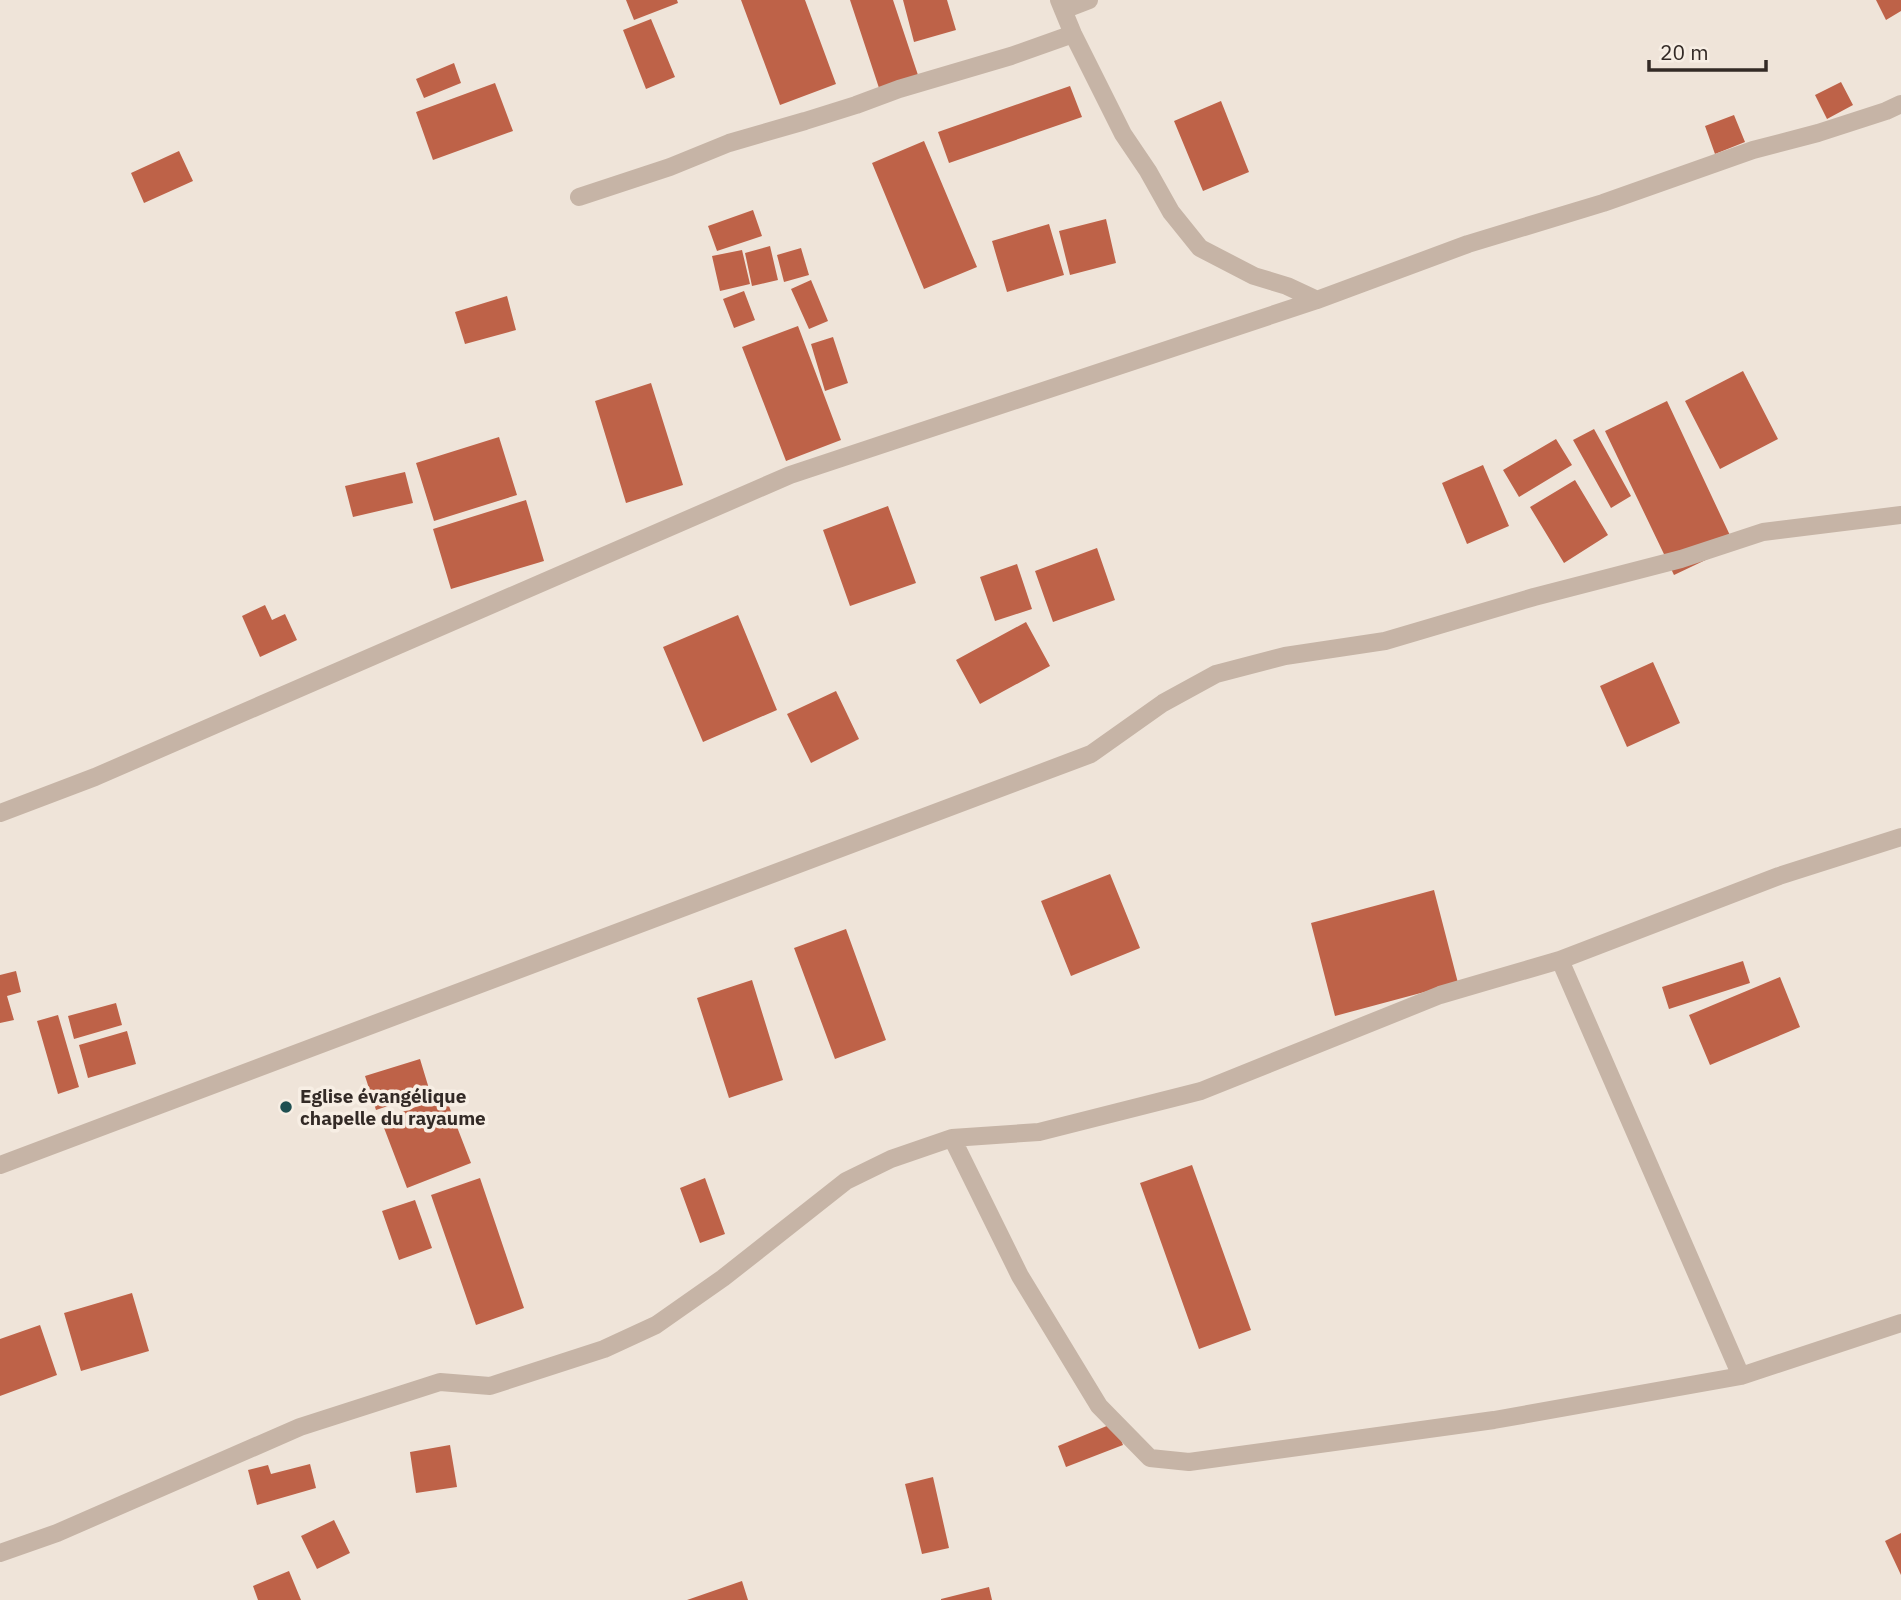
<svg xmlns="http://www.w3.org/2000/svg" width="1901" height="1600" font-family="'IBM Plex Sans',sans-serif">
  <style>
    .building { fill: #be6248 }
    .lines { fill: none; stroke-linecap: round; stroke-linejoin: round }
    .minor { stroke: #c6b4a6; stroke-width: 18 }
    .poi-dot { fill: #1f4f51; stroke: #f7eee4; stroke-width: 2.5 }
    .labels { text-anchor: middle; dominant-baseline: central; stroke-width: 7; stroke-linejoin: round; paint-order: stroke }
    .poi-label { font-size: 19px; font-weight: bold; fill: #332a26; stroke: #f7eee4; text-anchor: start }
  </style>
  <rect width="100%" height="100%" fill="#efe4d9"/>
  <path class="building" d="M626,0H677L678,3L634,20Z
    M741,0H805L836,84L780,105Z
    M850,0H893L918,75L879,88Z
    M903,0H947L956,30L914,42Z
    M1876,0H1901V11L1886,20Z
    M651,19L675,77L646,89L623,30Z
    M454,63L461,83L424,98L416,79Z
    M1841,82L1853,105L1827,119L1815,95Z
    M495,83L513,131L433,160L416,112Z
    M1070,86L1082,117L949,163L938,132Z
    M1221,101L1249,172L1203,191L1174,121Z
    M1734,115L1745,142L1715,154L1705,126Z
    M924,141L977,267L924,289L872,163Z
    M179,151L193,181L144,203L131,173Z
    M753,210L762,236L717,251L708,226Z
    M1106,219L1116,263L1070,275L1059,231Z
    M1049,224L1064,275L1007,292L992,241Z
    M770,246L778,280L752,286L745,253Z
    M801,248L809,275L784,282L777,255Z
    M742,250L750,284L720,291L712,256Z
    M811,280L828,321L809,329L791,289Z
    M744,291L755,320L734,328L723,299Z
    M507,296L516,330L465,344L455,312Z
    M798,326L841,440L786,461L742,347Z
    M833,337L848,383L825,391L811,344Z
    M1743,371L1778,439L1720,469L1685,401Z
    M651,383L683,485L626,503L595,401Z
    M1667,401L1735,546L1674,575L1605,431Z
    M1594,429L1631,496L1611,508L1573,440Z
    M499,437L517,495L434,521L416,463Z
    M1556,439L1572,465L1519,497L1503,470Z
    M1483,465L1509,526L1467,544L1442,483Z
    M405,472L413,503L353,517L345,486Z
    M1575,480L1608,535L1564,563L1530,507Z
    M526,500L544,561L451,589L433,529Z
    M888,506L916,583L850,606L823,530Z
    M1097,548L1115,600L1053,622L1035,571Z
    M1017,564L1032,609L995,621L980,577Z
    M265,605L272,620L285,614L297,640L260,657L242,616Z
    M738,615L777,710L703,742L663,647Z
    M1026,622L1050,666L980,704L956,660Z
    M1653,662L1680,723L1627,747L1600,686Z
    M836,691L859,739L811,763L787,714Z
    M1110,874L1140,948L1071,976L1041,901Z
    M1434,890L1458,983L1335,1016L1311,923Z
    M846,929L886,1040L835,1059L794,948Z
    M1743,961L1750,983L1669,1009L1662,987Z
    M16,971L21,992L7,996L14,1020L0,1023V975Z
    M1780,977L1800,1027L1710,1065L1689,1015Z
    M752,980L783,1080L729,1098L697,998Z
    M116,1003L122,1025L74,1039L68,1016Z
    M58,1015L79,1087L58,1094L37,1021Z
    M127,1031L136,1064L88,1078L79,1045Z
    M420,1059L430,1092L376,1110L365,1076Z
    M445,1096L471,1163L407,1188L381,1120Z
    M1192,1165L1251,1330L1199,1349L1140,1183Z
    M480,1178L524,1308L476,1325L431,1195Z
    M705,1178L725,1234L700,1243L680,1188Z
    M415,1200L432,1248L399,1260L382,1211Z
    M132,1293L149,1351L81,1371L64,1313Z
    M40,1325L57,1375L0,1396V1339Z
    M1114,1423L1123,1445L1066,1467L1058,1446Z
    M450,1445L457,1487L416,1493L410,1452Z
    M310,1464L316,1488L257,1505L248,1470L268,1465L271,1474Z
    M933,1477L949,1548L922,1554L905,1484Z
    M334,1520L350,1553L317,1569L301,1536Z
    M1901,1533V1575L1885,1541Z
    M289,1571L301,1600H258L253,1586Z
    M742,1581L748,1600H687Z
    M989,1587L992,1600H941V1599Z"/>
  <g class="lines">
    <path class="minor" d="M1059,0L1073,34L1123,134L1148,171L1171,212L1200,248L1254,276L1287,286L1317,300L1468,244L1603,203L1753,150L1818,133L1886,111L1901,104
      M1063,10L1089,0
      M579,197L670,167L729,143L805,121L856,105L899,89L1011,56L1073,34
      M0,813L95,777L790,475L1317,300
      M1560,960L1741,1376
      M952,1138L1020,1276L1099,1406L1150,1458L1189,1462L1494,1420L1741,1376L1901,1323
      M0,1165L1091,754L1163,703L1216,674L1285,656L1385,641L1534,597L1681,559L1763,532L1901,515
      M0,1553L57,1533L300,1427L440,1382L490,1386L604,1349L656,1325L723,1278L846,1181L891,1159L952,1138L1039,1132L1201,1091L1440,995L1560,960L1779,876L1901,837"/>
  </g>
  <circle class="poi-dot" cx="286" cy="1107" r="7"/>
  <g class="labels">
    <g class="poi-label">
      <text x="300" y="1096">Eglise évangélique<tspan x="300" dy="22">chapelle du rayaume</tspan></text>
    </g>
  </g>
  <path d="M1649 60v10h117v-10" fill="none" stroke="#332a26" stroke-width="3.5"/>
  <text x="1660" y="60" font-size="21" fill="#332a26" stroke="#f7eee4" stroke-width="5" paint-order="stroke">20 m</text>
</svg>
